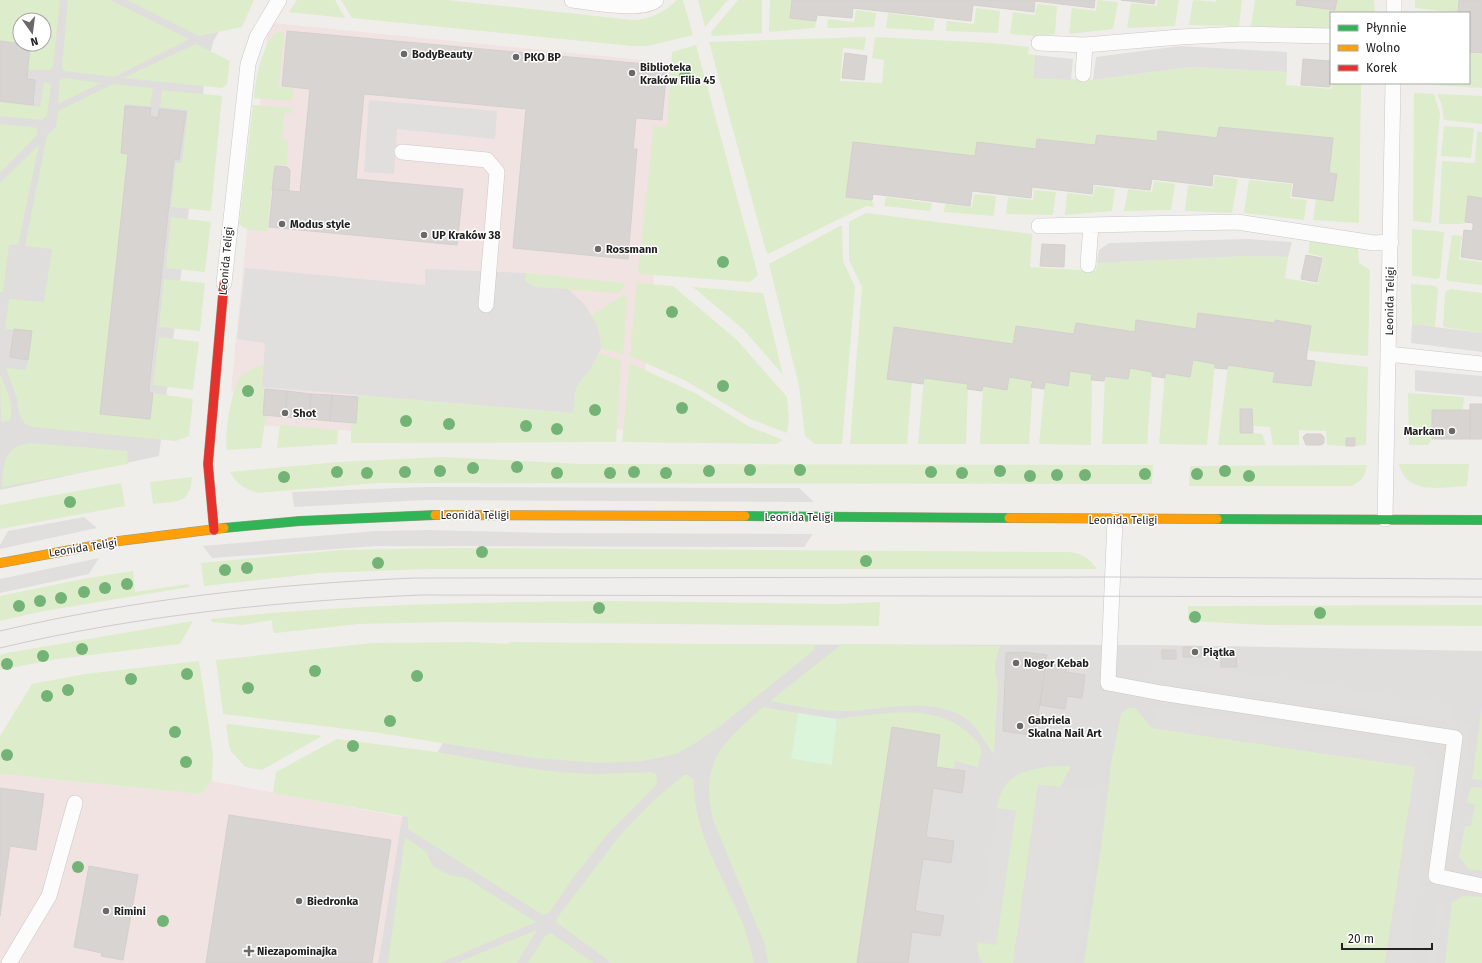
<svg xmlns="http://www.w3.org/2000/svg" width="1482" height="963" font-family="'Fira Sans',sans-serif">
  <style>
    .residential { fill: #dfdedc; fill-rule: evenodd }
    .commercial { fill: #f1e3e1 }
    .grass { fill: #ddeccb }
    .park { fill: #daf5da }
    .parking { fill: #e0dfde }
    .building { fill: #d7d4d2; stroke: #d3d0cc }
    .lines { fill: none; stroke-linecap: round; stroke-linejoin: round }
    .lane-casing { stroke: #c9c8c7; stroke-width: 16 }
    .fast-casing { stroke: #999a82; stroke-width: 10 }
    .slow-casing { stroke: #999a82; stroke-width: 10 }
    .jam-casing { stroke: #999a82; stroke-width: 10 }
    .lane { stroke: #fdfcfc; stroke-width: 15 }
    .fast { stroke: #30b455; stroke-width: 9 }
    .slow { stroke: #ff9f0a; stroke-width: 9 }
    .jam { stroke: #e5322d; stroke-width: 9 }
    .tram { stroke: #ccc; stroke-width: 1 }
    .tree { fill: #73b476 }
    .poi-dot { fill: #6a6968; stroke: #fff; stroke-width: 1.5 }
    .labels { text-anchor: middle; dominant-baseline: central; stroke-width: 3; stroke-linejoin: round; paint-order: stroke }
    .poi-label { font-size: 11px; font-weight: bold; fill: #222; stroke: #fff; text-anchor: start }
    .street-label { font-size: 11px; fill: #222; stroke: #fff }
  </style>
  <rect width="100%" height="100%" fill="#f0eeeb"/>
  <path class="residential" d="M0,0H241L230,12L213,42L205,77L159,456L0,490ZM20,20H44V44H20Z
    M509,644L1160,645L1482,651V963H378L402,817L447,735Z"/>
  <path class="commercial" d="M273,23L673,63L640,431L370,411V432L255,425L231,389L267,36Z
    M0,774L201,794L212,781L402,817L378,963H0Z"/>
  <path class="grass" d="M0,0H60L53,67L49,70H28L30,45L25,44H44V20H20V43L0,41Z
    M68,0H110L189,39L114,77L64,71L62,68Z
    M127,0H254L242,27L199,36Z
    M297,0H335L345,18L289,12Z
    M341,0H447L632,20C652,19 663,13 677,0H683L693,35L648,46H632L352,18Z
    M698,0H728L705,27Z
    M738,0H762V33L712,36L711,32Z
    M770,0H792L790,18L816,21L815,28L769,32Z
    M1097,0L1118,2L1113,29L1069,34L1072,8L1096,11Z
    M1157,0H1179L1175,26L1127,28L1131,3L1157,6Z
    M1193,0L1216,2V0H1242L1239,26L1189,25Z
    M1255,0H1297V6L1335,10L1337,0H1374L1375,13H1331V30H1330L1251,26Z
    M1415,0H1459L1458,13L1415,8Z
    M1037,4L1057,6L1055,34L1034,36L1010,34L1013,12L1035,15Z
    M976,8L1000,11L998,33L946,31L947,21L974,24Z
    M856,10L876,13L874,27L827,28L828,19L854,22Z
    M888,13L935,19L933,31L886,28Z
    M284,32L279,87L293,89L292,101L254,98C256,75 260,53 275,33Z
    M866,37L864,50L843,48L840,81L882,83L884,60L872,58L875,37L992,43L1029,47L1028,54L1035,55L1033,77L1093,80L1189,67L1287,72L1286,85L1332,89V83H1361L1359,223L1313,220L1316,199L1333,200L1337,174L1329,173L1333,138L1219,127L1217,138L1158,131L1157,141L1097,135L1095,145L1037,139L1036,149L977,142L975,156L853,142L846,197L872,200L874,207L866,206L768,254L766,251L709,42Z
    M196,44L230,61L227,85L222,88L123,78Z
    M696,45L758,275L750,282L640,274L638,271L654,126L667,127L672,52Z
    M1469,53L1482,54V88L1433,85L1432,83H1469Z
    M64,78L101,83L58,104L60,80Z
    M44,82L51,84L47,115L42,120L0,116V102L40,107Z
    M113,84L153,88L150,106L125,104V106L121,153L128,154L100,413L150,419L153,393L193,399L189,436L176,441L32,427L25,424L19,414L17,399L6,368L26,370L32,332L5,329L9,299L44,302L52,249L25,246L47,135L56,127L58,111Z
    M162,90L222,96L211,211L171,207L176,163H182L188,110L160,107Z
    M1414,93L1434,94L1440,113L1431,223L1413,221Z
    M1437,94L1482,96V124L1444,120L1442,105Z
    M253,105L292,108V113H284L282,139L288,140L287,165H274L267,232L246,229L239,224Z
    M0,124L32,127L36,128L38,134L0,173Z
    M1444,126L1473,128L1474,130L1471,158L1441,156Z
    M1477,131L1482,132V198L1468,196L1465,222L1462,224H1439L1442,161L1475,163Z
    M39,145L18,245H9L3,292H0V183Z
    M1215,176L1238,179L1232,213L1185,211L1188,185L1213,188Z
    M1249,180L1292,184L1290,198L1307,200L1304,220L1244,213Z
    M1154,181L1175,184L1171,210L1124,211L1128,189L1152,192Z
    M1095,186L1115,189L1112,211L1065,215L1067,193L1093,196Z
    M1034,190L1056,192L1053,215L1006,214L1008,197L1033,200Z
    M974,194L996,196L994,216L944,212L945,204L972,207Z
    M886,197L932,203L930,211L884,206Z
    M866,213L1032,234L1030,267L1096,271L1097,263L1246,256L1288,257L1285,278L1318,284L1323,257L1308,253L1310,239L1358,248L1359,263L1370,270L1368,356L1308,351L1311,326L1275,320V323L1198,313L1196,329L1136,320L1135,332L1076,323L1074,334L1016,326L1013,344L894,327L887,379L912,382L907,444H850L862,287L849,260V222Z
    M171,217L211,222L205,272L166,268Z
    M842,225L843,261L855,287L842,444H815L805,436L799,386L769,264Z
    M1412,229L1444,232L1440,277L1437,279L1412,276Z
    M1452,235L1462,236L1459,259L1482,262V285L1448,281L1446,278Z
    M526,273L625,283L622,290L617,293L535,287L525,281Z
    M164,279L205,283L200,331L159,327Z
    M637,283L673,286L737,340L787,397L789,419L787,433L750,419L686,381L630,356Z
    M1411,284L1436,286L1438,291L1435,327L1412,324Z
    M693,287L763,293L783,375L744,330Z
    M1450,289L1482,293V333L1443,327L1445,292Z
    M625,294L627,301L623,354L601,348L600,336L592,315Z
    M159,337L199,342L193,390L153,385Z
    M599,353L621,360L616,442L351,443V422H356L358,397L360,395L573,413L576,387Z
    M1193,360L1215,364L1207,445L1159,444L1165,373L1190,377Z
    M1315,361L1368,367L1366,445L1355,446V438H1346V446L1327,445L1326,431L1299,430V445H1273L1270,427L1252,426L1253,433L1262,434L1266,445H1218L1228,365L1275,372L1274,382L1311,386Z
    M630,363L697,394L748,426L783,440L776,444L622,442Z
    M263,365L262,387L265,389L263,415H266L261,448L227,450C224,435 231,393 239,379C243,372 255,368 263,365Z
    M1130,368L1152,372L1147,444H1102L1105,376L1128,379Z
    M1070,371L1092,374L1091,445L1039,444L1045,382L1068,386Z
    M0,375C6,387 16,408 9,421L1,422Z
    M1009,377L1033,381L1029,444H980L983,386L1007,389Z
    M924,378L968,384L966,444H918Z
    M1408,393L1464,397L1463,410H1432V439L1428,445H1409Z
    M280,425L338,430L337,444L277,448Z
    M30,443L127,451L128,464L2,487C4,463 2,448 30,443Z
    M443,457L583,464L1153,465L1152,484L378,483L257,493C244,488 236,484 230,472L338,462Z
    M1399,464H1469L1467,486C1442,487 1406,496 1399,464Z
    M1367,465C1365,477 1362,481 1351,486H1189L1190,466Z
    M192,477C190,505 177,501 153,504L150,482Z
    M121,483L125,506L0,529V505Z
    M453,548L1068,552C1082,553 1089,558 1097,569H427L320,573L204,586L201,563L342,550Z
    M133,571L135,592L188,584L190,587L44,611L0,621V596L88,578Z
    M615,601L837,604L880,602L879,626L449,622L358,624L276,633L273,632L272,620L243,625L212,622L211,619C345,604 480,602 615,601Z
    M1482,605V626L1267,625L1188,621V606Z
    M193,621L180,644L58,659L0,670V655L7,653Z
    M473,642L508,644L510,642L815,645L814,650L719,727L697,742L676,754L643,761L598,763L535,758L380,733L223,714L216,660L372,643Z
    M842,644L1000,646C995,659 993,671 998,684L994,754C982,740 976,722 958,714C920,696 878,712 839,711C816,711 792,705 770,701Z
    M199,661L213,754L212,781L201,794L0,774V736L32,684L85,674Z
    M1482,706V780L1472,779Z
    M763,707L798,713L791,759L832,765L837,719C880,714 936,701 970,735C974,739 980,743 981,749C982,753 979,762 978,767L955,761L954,770L936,767L940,735L892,727L857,963H768L765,945L713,820C699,761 723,743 763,707Z
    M1128,708H1135L1152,728L1415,767L1385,963H1084L1103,833L1111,764L1121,714Z
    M230,724L322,736L262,770L245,767L230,750L226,725Z
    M337,739L437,752L520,767L559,772L593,774L652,772L656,774L657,780L656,785L606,836L573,878L549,913L543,915L408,829V817L273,793L276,772Z
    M1052,766H1071L1060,787L1038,785L1013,963H983L979,958L977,942L996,944L1015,811L997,808C1002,774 1023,771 1052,766Z
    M684,775H688L694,780C692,828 720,870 738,913C746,929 750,946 754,963H612L556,922L557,918L621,834L652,802Z
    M1471,787L1482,788V871L1469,869L1459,857L1465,826H1471L1475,804L1467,803Z
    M405,837L426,852L433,866L449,875L466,878L536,922L440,963H388Z
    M1463,896L1482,897V963H1445L1452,902Z
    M537,930L517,963H456Z
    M551,933L594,963H528L545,936Z"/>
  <path class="park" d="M798,713L837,719L832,765L791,759Z"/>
  <path class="parking" d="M1180,46L1287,52V72L1189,67L1093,80L1096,57Z
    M1035,55L1073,59L1071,80L1033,78Z
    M369,100L497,111L495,139L397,129L394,174L364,172Z
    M1247,239L1292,242L1288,257L1246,256L1097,263L1099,250L1109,243Z
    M245,268L425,285V269L526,273L525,281L534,287L568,289L586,306L595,322L600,336L601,348L591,368L576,387L573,413L262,387L265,343L237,339Z
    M1412,324L1482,333V352L1411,343Z
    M1415,370L1482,376V397L1415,391Z
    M426,487L799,488L814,502L424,500L294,507L292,492Z
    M84,517L97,528L0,549V545L8,531Z
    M429,530L552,533L813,534L804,547L376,546L212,558L203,546L376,531Z
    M99,558L89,574L0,593V579Z
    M1153,658L1453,705L1451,723L1150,678Z
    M1155,707L1419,746L1436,765V770L1417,893L1409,963H1388L1415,767L1152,728Z
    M1461,723L1471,724L1453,854L1443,852Z
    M1039,785L1103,791L1077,963H1013Z
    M997,808L1016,811L996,945L977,942Z
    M1437,902L1444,904L1435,963H1428Z"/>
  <path class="building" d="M792,0H1095L1094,8L1035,1L1034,12L973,5L971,21L853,8L852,18L817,15L816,21L790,18Z
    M1121,0H1155L1154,4Z
    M1297,0H1337L1335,10L1296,5Z
    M1459,0H1482V53L1469,52V13H1458Z
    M287,31L667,66L662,120L636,118L633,149H637L628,259L513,248L526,109L364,94L356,179L463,189L457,245L269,227L273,189L300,192L310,89L282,86Z
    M0,41L30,45L27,79L35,80L33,105L0,101Z
    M845,53L867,56L864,80L842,78Z
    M1303,59L1331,61L1330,87L1301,85Z
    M125,106L151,108L150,116L158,118L159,109L186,112L179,160L174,159L149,388V393H153L150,419L100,414L128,154L121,153Z
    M1219,127L1333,138L1329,173L1337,174L1333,201L1292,196L1294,183L1213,174L1212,186L1152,179L1150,190L1093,184L1092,194L1032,187L1031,198L972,191L970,206L873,194L872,200L846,197L853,142L975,156L977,142L1036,149L1037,139L1095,145L1097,135L1157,141L1158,131L1217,138Z
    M275,166L287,167L290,170L289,191L272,189Z
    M1468,196L1482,198V260L1461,257L1464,230L1472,231L1473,228V223L1465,222Z
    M1042,244L1065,245L1064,267L1040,266Z
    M1306,255L1322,258L1317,282L1301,279Z
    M1198,313L1275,323V320L1311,326L1306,360L1315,361L1311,386L1273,382L1275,372L1228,365L1227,369L1215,368V364L1193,360L1190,377L1165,373V378L1159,377L1152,376V372L1130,368L1128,379L1105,376L1104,381L1091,380L1092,374L1070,371L1068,386L1045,382L1044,389L1031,387L1033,381L1009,377L1007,390L983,386L982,391L967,389L968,384L924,378L923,384L887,379L894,327L1013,344L1016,326L1074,334L1076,323L1135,332L1136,320L1196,329Z
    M14,329L32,331L28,360L10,357Z
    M265,389L287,391L285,417L263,415Z
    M287,391L311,394L309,419L285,417Z
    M311,394L332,395L330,421L309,419Z
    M332,395L358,397L356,423L330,421Z
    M1470,404H1482V439H1470Z
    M1240,409H1252L1253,433H1240Z
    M1432,410H1470V439H1432Z
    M1306,434H1321L1324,437V443L1321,445H1306L1303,437Z
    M1346,438H1355V446H1346Z
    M1183,647H1207V657H1183Z
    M1162,650H1176V659H1162Z
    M1024,652L1047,655L1035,736L1003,731L1006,653Z
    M1221,656H1236L1237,667H1221Z
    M1046,662L1067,665L1066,672L1085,675L1082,698L1067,696L1065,709L1040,705Z
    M892,727L940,735L936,767L965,771L962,793L933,788L926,837L954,841L951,863L923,859L915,911L944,916L940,936L912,932L908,963H857Z
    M0,788L44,794L36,850L10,846L0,916Z
    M229,815L391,840L372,963H206Z
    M89,866L138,875L123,960L101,956L102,953L74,947Z"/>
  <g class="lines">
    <g class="lane-casing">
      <path id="lane" d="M572,0C590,2 643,12 656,0
        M1394,13V0
        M1039,43L1085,45L1180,37L1242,34L1331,36
        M1083,74L1085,45
        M402,152L487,160L497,172L486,305
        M1039,226L1237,222L1374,243L1391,242
        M1088,265L1091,225
        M224,283L248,64L257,37L279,0
        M1388,354L1482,364
        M1385,519L1393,83
        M1115,520L1108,683L1161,693L1455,738L1436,876L1482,886
        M9,963L49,896L75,803"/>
    </g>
    <g class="fast-casing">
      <path id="fast" d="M745,516L1009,518
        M1217,519L1482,520
        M224,528L300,521L435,515"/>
    </g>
    <g class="slow-casing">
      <path id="slow" d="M435,515L745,516
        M1009,518L1217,519
        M0,563L119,541L224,528"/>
    </g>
    <g class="jam-casing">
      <path id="jam" d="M214,530L208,464L224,283"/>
    </g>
    <use href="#lane" class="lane"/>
    <use href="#fast" class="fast"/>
    <use href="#slow" class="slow"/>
    <use href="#jam" class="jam"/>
    <path class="tram" d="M0,631C136,599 274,584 414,578L1112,577L1482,579
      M0,648C138,615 280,601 421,595L1482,597"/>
  </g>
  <g class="tree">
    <circle cx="685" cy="76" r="6"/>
    <circle cx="723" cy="262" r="6"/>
    <circle cx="672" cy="312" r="6"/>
    <circle cx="723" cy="386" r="6"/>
    <circle cx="248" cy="391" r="6"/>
    <circle cx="682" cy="408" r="6"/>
    <circle cx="595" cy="410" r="6"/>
    <circle cx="406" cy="421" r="6"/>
    <circle cx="449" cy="424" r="6"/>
    <circle cx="526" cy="426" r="6"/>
    <circle cx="557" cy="429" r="6"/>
    <circle cx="517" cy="467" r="6"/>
    <circle cx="473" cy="468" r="6"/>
    <circle cx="750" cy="470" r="6"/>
    <circle cx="800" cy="470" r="6"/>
    <circle cx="440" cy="471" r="6"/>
    <circle cx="709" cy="471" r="6"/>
    <circle cx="1000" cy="471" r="6"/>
    <circle cx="1225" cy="471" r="6"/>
    <circle cx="337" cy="472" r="6"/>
    <circle cx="405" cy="472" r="6"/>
    <circle cx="634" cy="472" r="6"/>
    <circle cx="931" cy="472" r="6"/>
    <circle cx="367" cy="473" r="6"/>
    <circle cx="557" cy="473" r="6"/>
    <circle cx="610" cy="473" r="6"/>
    <circle cx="666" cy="473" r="6"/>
    <circle cx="962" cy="473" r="6"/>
    <circle cx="1145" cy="474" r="6"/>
    <circle cx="1197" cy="474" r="6"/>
    <circle cx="1057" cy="475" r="6"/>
    <circle cx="1085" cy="475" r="6"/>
    <circle cx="1030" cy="476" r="6"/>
    <circle cx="1249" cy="476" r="6"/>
    <circle cx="284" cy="477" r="6"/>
    <circle cx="70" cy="502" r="6"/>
    <circle cx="482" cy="552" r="6"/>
    <circle cx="866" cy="561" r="6"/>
    <circle cx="378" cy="563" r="6"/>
    <circle cx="247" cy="568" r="6"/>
    <circle cx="225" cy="570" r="6"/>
    <circle cx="127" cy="584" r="6"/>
    <circle cx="105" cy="588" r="6"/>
    <circle cx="84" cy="592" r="6"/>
    <circle cx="61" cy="598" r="6"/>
    <circle cx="40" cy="601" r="6"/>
    <circle cx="19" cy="606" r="6"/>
    <circle cx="599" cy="608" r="6"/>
    <circle cx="1320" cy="613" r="6"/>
    <circle cx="1195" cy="617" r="6"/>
    <circle cx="82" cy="649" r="6"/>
    <circle cx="43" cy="656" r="6"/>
    <circle cx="7" cy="664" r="6"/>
    <circle cx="315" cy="671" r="6"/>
    <circle cx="187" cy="674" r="6"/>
    <circle cx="417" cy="676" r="6"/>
    <circle cx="131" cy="679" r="6"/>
    <circle cx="248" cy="688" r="6"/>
    <circle cx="68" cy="690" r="6"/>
    <circle cx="47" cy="696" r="6"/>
    <circle cx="390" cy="721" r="6"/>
    <circle cx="175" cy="732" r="6"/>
    <circle cx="353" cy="746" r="6"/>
    <circle cx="7" cy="755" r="6"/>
    <circle cx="186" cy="762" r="6"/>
    <circle cx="78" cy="867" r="6"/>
    <circle cx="163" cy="921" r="6"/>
  </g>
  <g class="poi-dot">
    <circle cx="404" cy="54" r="4"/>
    <circle cx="516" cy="57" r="4"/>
    <circle cx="632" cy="73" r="4"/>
    <circle cx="282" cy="224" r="4"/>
    <circle cx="424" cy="235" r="4"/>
    <circle cx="598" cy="249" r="4"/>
    <circle cx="285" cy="413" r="4"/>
    <circle cx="1452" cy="431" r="4"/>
    <circle cx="1195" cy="652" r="4"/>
    <circle cx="1016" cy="663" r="4"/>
    <circle cx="1020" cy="726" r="4"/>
    <circle cx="299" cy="901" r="4"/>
    <circle cx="106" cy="911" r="4"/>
    <path d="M247 945h4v4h4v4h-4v4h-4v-4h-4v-4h4z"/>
  </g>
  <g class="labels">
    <g class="poi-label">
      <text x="412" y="54">BodyBeauty</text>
      <text x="524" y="57">PKO BP</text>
      <text x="640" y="67">Biblioteka<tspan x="640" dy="13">Kraków Filia 45</tspan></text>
      <text x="290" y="224">Modus style</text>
      <text x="432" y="235">UP Kraków 38</text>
      <text x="606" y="249">Rossmann</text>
      <text x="293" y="413">Shot</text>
      <text x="1444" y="431" text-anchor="end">Markam</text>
      <text x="1203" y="652">Piątka</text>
      <text x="1024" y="663">Nogor Kebab</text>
      <text x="1028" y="720">Gabriela<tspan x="1028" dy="13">Skalna Nail Art</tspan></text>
      <text x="307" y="901">Biedronka</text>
      <text x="114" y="911">Rimini</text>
      <text x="257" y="951">Niezapominajka</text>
    </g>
    <g class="street-label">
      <text transform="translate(226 261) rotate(-85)">Leonida Teligi</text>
      <text transform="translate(1390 301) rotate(-89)">Leonida Teligi</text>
      <text x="475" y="515">Leonida Teligi</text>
      <text x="799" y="517">Leonida Teligi</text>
      <text x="1123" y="520">Leonida Teligi</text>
      <text transform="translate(83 548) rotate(-9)">Leonida Teligi</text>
    </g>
  </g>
  <rect x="1330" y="12" width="140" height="72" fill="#ffffff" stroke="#a7a7a7"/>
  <rect x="1338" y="25" width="20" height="6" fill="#30b455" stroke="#a7a7a7"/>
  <text x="1366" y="32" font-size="12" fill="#222222">Płynnie</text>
  <rect x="1338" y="45" width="20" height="6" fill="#ff9f0a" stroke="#a7a7a7"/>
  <text x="1366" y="52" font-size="12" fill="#222222">Wolno</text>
  <rect x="1338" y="65" width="20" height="6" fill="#e5322d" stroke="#a7a7a7"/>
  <text x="1366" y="72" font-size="12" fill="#222222">Korek</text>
  <g transform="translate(32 32) rotate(166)"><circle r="19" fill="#ffffff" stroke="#a7a7a7"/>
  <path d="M0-3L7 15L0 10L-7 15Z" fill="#6a6968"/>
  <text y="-6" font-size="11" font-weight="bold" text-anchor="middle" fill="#222222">N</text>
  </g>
  <path d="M1342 943v6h90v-6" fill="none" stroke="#222222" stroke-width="2"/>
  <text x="1348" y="943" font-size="12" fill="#222222" stroke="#ffffff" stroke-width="3" paint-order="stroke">20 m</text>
</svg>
